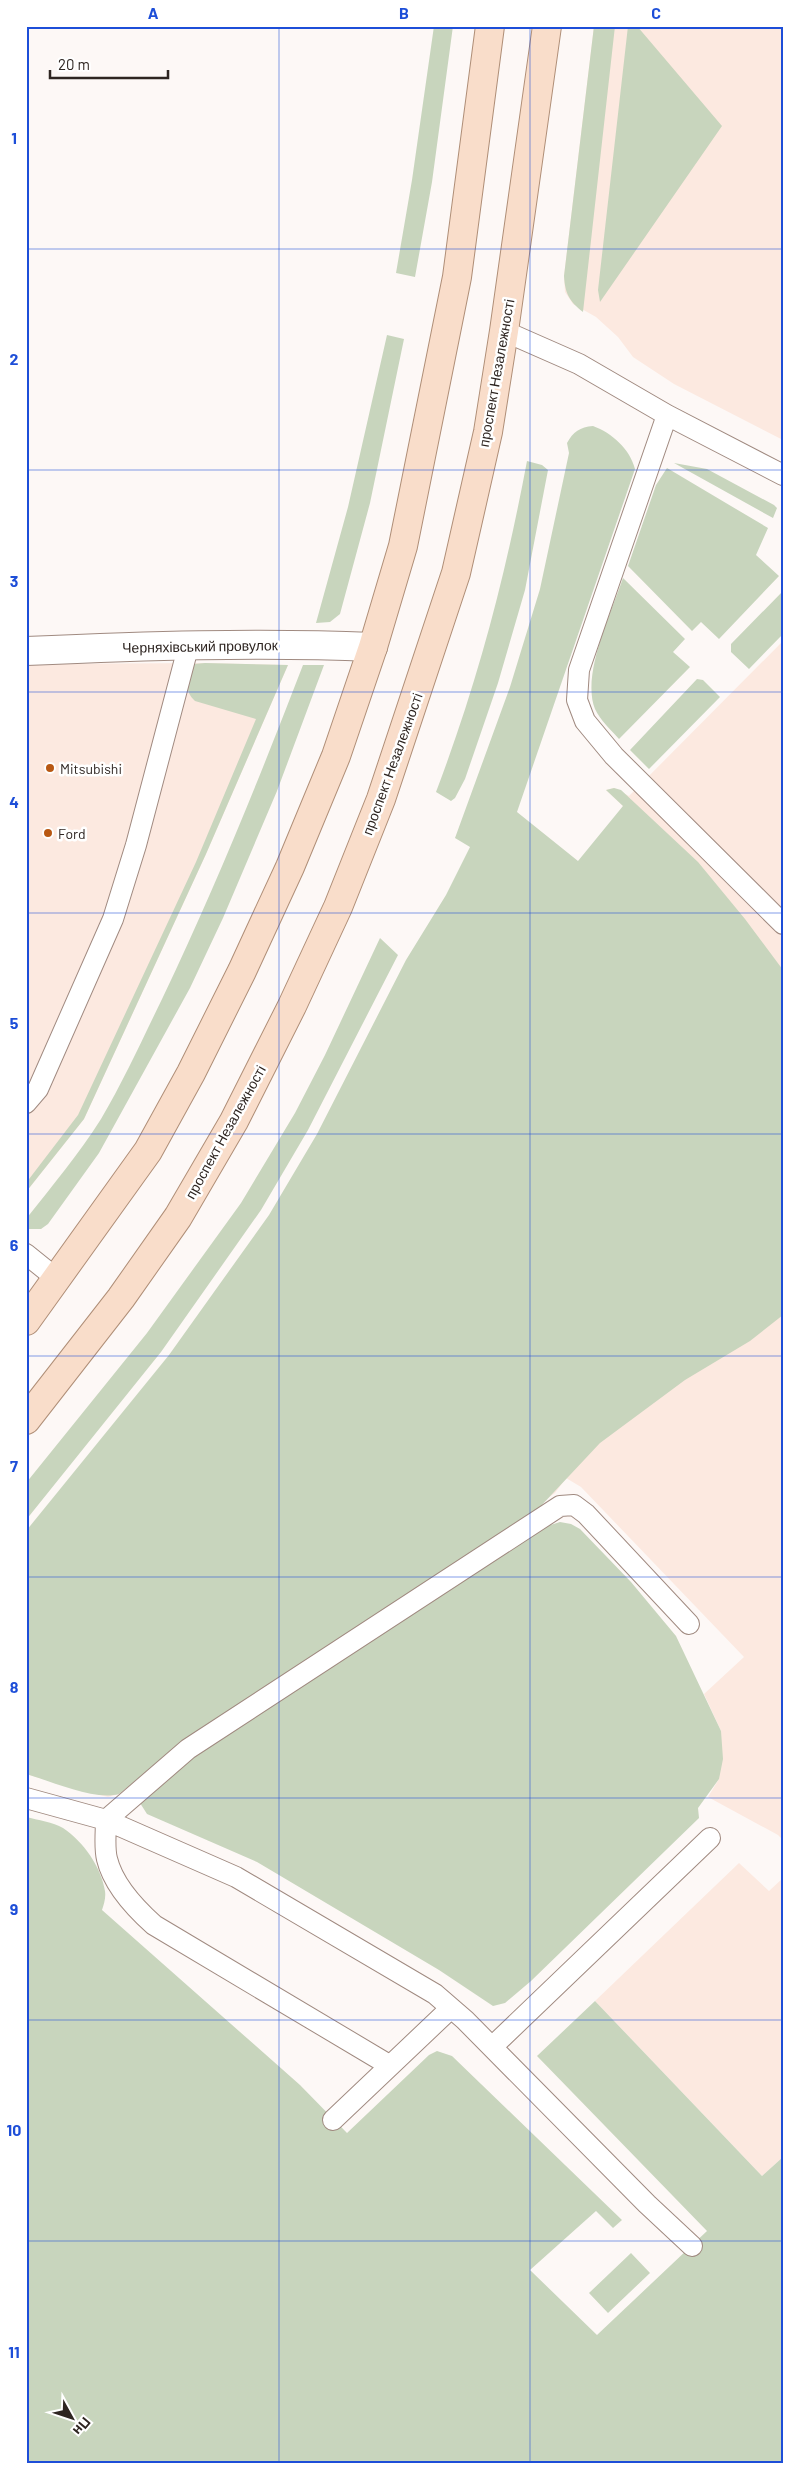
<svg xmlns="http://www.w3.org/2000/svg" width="809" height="2490" font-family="Barlow,sans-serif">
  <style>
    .built { fill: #fce9e0 }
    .green { fill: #c8d5bd }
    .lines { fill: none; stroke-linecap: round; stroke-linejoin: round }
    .lane-casing { stroke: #a08a80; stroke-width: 22 }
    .street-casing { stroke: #a08a80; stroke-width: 30 }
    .primary-casing { stroke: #af8e77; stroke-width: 30 }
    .lane { stroke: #fff; stroke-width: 20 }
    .street { stroke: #fff; stroke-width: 28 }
    .primary { stroke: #f9ddca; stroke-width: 28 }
    .grid { fill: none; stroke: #1d4ed8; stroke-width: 1; stroke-opacity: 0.55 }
    .poi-dot { fill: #b85813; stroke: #fff; stroke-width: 2 }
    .labels { text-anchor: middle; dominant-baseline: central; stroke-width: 5; stroke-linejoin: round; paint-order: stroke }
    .street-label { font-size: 14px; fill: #2e2521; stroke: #fff }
    .poi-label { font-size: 14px; fill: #2e2521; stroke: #fff; text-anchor: start }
    .neatline { fill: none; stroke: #1d4ed8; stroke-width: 2 }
    .grid-label { font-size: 16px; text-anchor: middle; font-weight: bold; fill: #1d4ed8 }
  </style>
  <rect width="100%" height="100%" fill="#fdf8f6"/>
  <path class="built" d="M594,26H783V440L674,384L633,357L618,337L596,317L573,304L565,292L564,276Z
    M783,641V1840L778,1835L708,1797L719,1779L721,1731L704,1694L744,1657L581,1487L566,1478L555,1493L449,1568L298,1665L177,1747L119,1794L108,1797L87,1792L26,1774L623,806L606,790L614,788L629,796Z
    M205,663L288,665L206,854L84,1119L26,1192V664Z
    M739,1863L769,1891L783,1878V2157L762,2176L595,2001Z"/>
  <path class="green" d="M434,26H453L432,182L415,277L396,273L412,180Z
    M594,26H615L583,312C569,301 565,293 564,276Z
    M628,26H637L722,126L600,302L598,290Z
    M387,335L404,339L370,503L340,614L330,622L316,623L348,507Z
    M593,426C612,433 630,449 635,469L517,812L578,861L623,806L606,790L614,788L621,790L698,862L745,919L783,970V1315L750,1341L685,1380L600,1443L539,1508L177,1747L119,1794C94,1801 51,1781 26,1774V1531L169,1355L269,1215L317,1134L406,960L446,895L470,847L455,838L510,687L540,589L569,453L567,443C573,432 580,427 593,426Z
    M527,461L542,465L548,470L525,590L498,683L465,779L455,798L451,801L436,792C478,681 505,578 527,461Z
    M674,463L707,469L774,505L777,508L773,518Z
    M667,468L768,528L756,555L779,576L719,639L701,622L692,631L628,566L656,485Z
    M623,578L685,639L673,652L690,667L619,739C611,730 600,720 595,709C581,675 612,611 623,578Z
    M783,591V634L749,669L731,652V644Z
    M205,663L288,665L206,854L84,1119L26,1192V1183L78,1115L196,862L256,719L195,701C182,689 189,679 194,664Z
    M303,665H324L277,791L223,918L190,988L99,1153L48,1224L41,1229H26V1219C52,1186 79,1154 101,1119C124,1080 143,1038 163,997C215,888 260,777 303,665Z
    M697,679L703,680L720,697L649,769L630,750Z
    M380,938L398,955L308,1130L261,1210L161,1352L26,1520V1483L147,1333L241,1203L295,1113L325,1055Z
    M560,1522L571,1524L580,1529L631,1582L676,1636L721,1731L723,1759L719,1779L698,1808L699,1818L531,1981L505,2003L493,2006L439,1970L257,1862L147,1814L140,1803L144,1797L198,1754L538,1529Z
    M26,1817C38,1820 53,1822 63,1828C84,1842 101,1867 105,1891C106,1897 104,1904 102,1910L300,2085L347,2133L429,2055L437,2051L452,2056L622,2220L613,2228L596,2211L530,2270L597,2335L707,2231L537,2056L595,2001L762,2176L783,2157V2464H26Z
    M631,2253L650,2273L608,2313L589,2293Z"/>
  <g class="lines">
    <g class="lane-casing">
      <path id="lane" d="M504,331L579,364L667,415L783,475
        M667,415L579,670L577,700L585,721L614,756L783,924
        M26,1103L38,1089L113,919L136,845L189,644
        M26,1254L57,1279
        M26,1798L106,1820L236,1877L435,1994L465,2020L647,2204L692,2246
        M106,1820L188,1749L560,1506L574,1505L586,1514L689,1624
        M106,1820C106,1832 104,1847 107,1859C113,1884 135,1908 154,1925L389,2065
        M492,2047L710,1838
        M333,2120L451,2008"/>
    </g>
    <g class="street-casing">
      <path id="street" d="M26,651C142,646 257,642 373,647"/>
    </g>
    <g class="primary-casing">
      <path id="primary" d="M26,1321L148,1151L191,1073L242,971L290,867L336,756L373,647L403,546L457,277L490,26
        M26,1420L121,1298L178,1217L234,1121L292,1006L338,907L381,799L456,573L488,432L504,331L547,26"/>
    </g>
    <use href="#lane" class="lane"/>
    <use href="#street" class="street"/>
    <use href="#primary" class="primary"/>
  </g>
  <path class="grid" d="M279,26V2464M530,26V2464M26,249H783M26,470H783M26,692H783M26,913H783M26,1134H783M26,1356H783M26,1577H783M26,1798H783M26,2020H783M26,2241H783"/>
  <g class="poi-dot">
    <circle cx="50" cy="768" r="5"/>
    <circle cx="48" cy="833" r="5"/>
  </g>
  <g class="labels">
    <g class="street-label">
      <text transform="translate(496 373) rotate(-80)">проспект Незалежності</text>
      <text transform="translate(200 646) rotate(-1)">Черняхівський провулок</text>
      <text transform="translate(392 764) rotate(-70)">проспект Незалежності</text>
      <text transform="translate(225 1132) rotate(-61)">проспект Незалежності</text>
    </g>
    <g class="poi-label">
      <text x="60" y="768">Mitsubishi</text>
      <text x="58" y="833">Ford</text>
    </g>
  </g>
  <rect width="809" height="2490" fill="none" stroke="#ffffff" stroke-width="55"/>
  <g transform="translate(72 2418) rotate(130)" stroke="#ffffff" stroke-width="4" paint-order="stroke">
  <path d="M0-4L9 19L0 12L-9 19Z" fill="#2e2521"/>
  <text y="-8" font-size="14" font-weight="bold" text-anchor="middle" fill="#2e2521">Пн</text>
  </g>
  <path d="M50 70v8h118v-8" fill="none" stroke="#2e2521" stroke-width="2.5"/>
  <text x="58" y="70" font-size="15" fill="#2e2521" stroke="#ffffff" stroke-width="4" paint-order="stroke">20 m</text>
  <rect x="28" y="28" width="754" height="2434" class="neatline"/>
  <g class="grid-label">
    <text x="153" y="19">A</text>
    <text x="404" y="19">B</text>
    <text x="656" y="19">C</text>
    <text x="14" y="144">1</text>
    <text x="14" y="365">2</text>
    <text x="14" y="587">3</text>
    <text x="14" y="808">4</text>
    <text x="14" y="1029">5</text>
    <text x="14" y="1251">6</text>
    <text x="14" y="1472">7</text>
    <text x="14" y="1693">8</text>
    <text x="14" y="1915">9</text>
    <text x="14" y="2136">10</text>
    <text x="14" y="2358">11</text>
  </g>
</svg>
